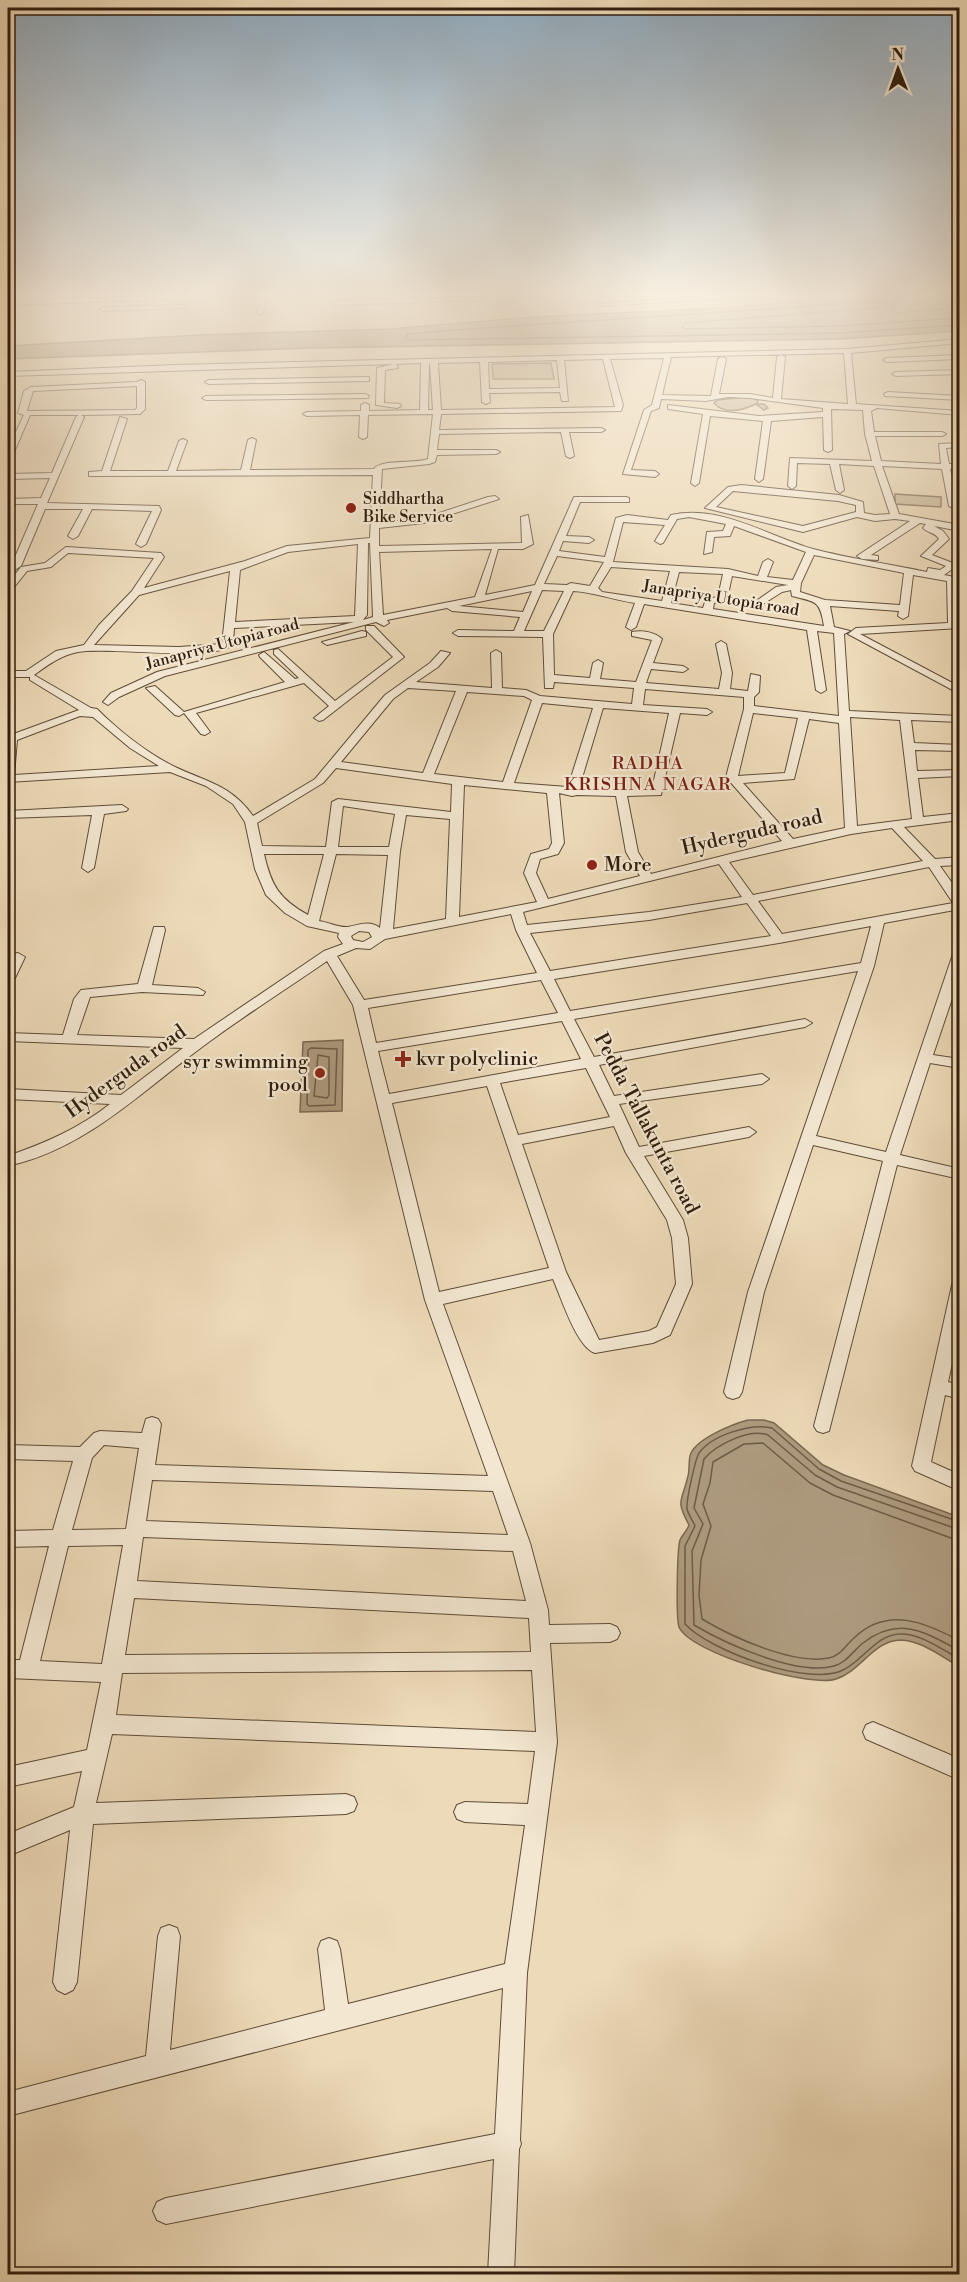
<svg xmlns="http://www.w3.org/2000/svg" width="967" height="2282" font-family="'Libre Bodoni',serif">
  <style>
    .green { fill: #cdba9b; stroke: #7e6c54; stroke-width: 1.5 }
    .water { fill: #ad9a7e; stroke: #7b6851; stroke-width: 1.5 }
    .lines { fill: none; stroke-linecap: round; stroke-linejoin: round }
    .shore { stroke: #6e5c46; stroke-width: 1.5 }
    .minor-casing { stroke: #5f4c38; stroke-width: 2 }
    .minor { fill: #f3e7d1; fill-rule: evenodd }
    .poi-dot { fill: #8f2418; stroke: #f3e7d1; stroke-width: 2 }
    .labels { text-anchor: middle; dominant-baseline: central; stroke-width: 4.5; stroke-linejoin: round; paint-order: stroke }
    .far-poi-label { font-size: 16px; fill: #301d0e; stroke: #f3e7d1; text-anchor: start }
    .far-street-label { font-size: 16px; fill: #301d0e; stroke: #f3e7d1 }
    .far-neighbourhood-label { font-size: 18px; letter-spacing: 1.5px; fill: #7a1f14; stroke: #f3e7d1 }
    .street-label { font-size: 20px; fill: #301d0e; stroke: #f3e7d1 }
    .poi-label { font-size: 20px; fill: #301d0e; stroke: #f3e7d1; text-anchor: start }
  </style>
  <rect width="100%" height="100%" fill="#eddab8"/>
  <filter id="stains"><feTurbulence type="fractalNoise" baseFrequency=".00333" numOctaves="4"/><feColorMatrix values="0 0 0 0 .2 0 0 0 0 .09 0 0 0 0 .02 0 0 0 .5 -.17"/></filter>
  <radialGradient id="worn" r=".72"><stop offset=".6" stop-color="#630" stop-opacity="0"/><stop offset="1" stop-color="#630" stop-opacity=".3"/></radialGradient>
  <path class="green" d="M551,363L554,379H493L492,364Z
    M747,397L758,400L757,404H764L768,408L764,410L756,404C743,410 725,416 714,403L717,400Z
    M895,494L941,497V507L895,504Z"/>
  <path class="water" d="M911,292H959V331L840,339L312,348L8,359V346L200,335L391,329L535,317L720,308Z
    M343,1040L342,1111L300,1112L303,1042Z
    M748,1420H764L774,1423L823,1465L844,1475L959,1517V1666C941,1657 923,1641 901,1640C874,1640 861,1671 836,1679C809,1688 690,1653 679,1627C676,1619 677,1550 680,1540C682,1535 687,1531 689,1525C675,1499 682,1502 688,1476C690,1469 688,1459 691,1453C698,1438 733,1424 748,1420Z"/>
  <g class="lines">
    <path class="shore" d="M882,292L880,298L875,301C719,314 564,321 408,334L405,338L408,340L840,333L960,325
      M889,292L886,303L876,308L685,323L682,327L685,329L839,326L960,318
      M898,292L892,310L895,313L960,308
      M311,1048L337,1049L335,1105L309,1106L307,1104L308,1050Z
      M318,1055L329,1057V1095L327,1098L314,1096Z
      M960,1522L841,1481L819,1469L772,1428C751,1423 712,1435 699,1453C695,1460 686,1501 687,1509C688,1514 693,1521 695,1526L685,1546V1624C710,1651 809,1687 843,1670C864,1660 876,1634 901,1634C922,1634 942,1650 960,1659
      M960,1530L837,1487L815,1475L768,1435C749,1428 716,1445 704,1459L694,1508L703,1524L692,1551L694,1625C726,1644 797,1676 834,1666C846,1663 853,1651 863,1643C899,1615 925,1632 960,1651
      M960,1539L951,1538L833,1495L810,1483L763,1443L744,1444L713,1462L710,1483L703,1504L711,1526L701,1560L699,1595L702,1619C732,1637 793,1665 829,1658C840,1656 846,1645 854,1638C887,1606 925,1622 960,1641"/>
    <g class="minor-casing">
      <path id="minor" d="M264,292H352L267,296L263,313L260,315L257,313L260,296L8,305V301Z
        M761,292H769L776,296L854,292L775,300L766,296L602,306L599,304Z
        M577,294L579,297L333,305L330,303L333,301Z
        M184,305L186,308L103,311L100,309L103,307Z
        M960,339V343L851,353L856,404L960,411V415L877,408L871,411L874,432H942L946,434L942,436H875L881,461L941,464L939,444L960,443V447L946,448L949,464H960V469H950L960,512L949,506L942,469L882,466L899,514L960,525V531L934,526L943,531L949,539L932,555L958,565L944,575L960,578V584L957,583L960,628L860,634L960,687V694L848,634L856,628L948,623L947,581L913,575L908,616L903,619L898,616L899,611L830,606L834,627L850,631L844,634L849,711L960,716V722L911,720L914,743L960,745V751L915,750L917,771L960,770V776L918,778L923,817L960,813V820L904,827L935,859L960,857V865L940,866L960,894V909L884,923L874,966L816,1136L886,1152L953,954L960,950V975L933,1055L960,1059V1068L930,1063L900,1155L960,1169V1179L897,1165L829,1431L823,1433L817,1431L814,1426L883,1161L813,1145L764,1292L742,1392L739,1397L733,1399L727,1397L724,1392L748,1292L858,971L574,1019L594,1057L805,1019L812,1023L805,1027L599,1065L614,1096L762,1074L769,1079L762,1084L619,1104L639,1147L749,1127L756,1132L749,1137L644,1156L683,1220L688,1238L692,1284L670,1335L653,1343L595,1353C577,1348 561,1297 553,1279L443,1304L530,1543L548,1610L549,1625L610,1624L617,1627L620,1633L617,1639L610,1642L550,1643L557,1742L527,1973L520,2140L521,2144L519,2149L514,2274H488L494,2159L166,2224L157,2220L153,2211L157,2202L166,2198L495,2134L503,1988L8,2116V2092L146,2056L158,1936L161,1928L169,1925L177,1928L180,1936L170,2050L325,2010L318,1949L321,1941L329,1938L337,1941L340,1949L348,2004L505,1964L525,1825L465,1822L457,1819L454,1812L457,1805L465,1802L528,1804L535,1751L112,1734L96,1803L346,1794L354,1797L357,1804L354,1811L346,1814L93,1824L77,1982L73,1990L65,1994L57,1990L53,1982L70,1830L8,1856V1834L74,1807L82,1771L8,1787V1767L87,1750L101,1682L8,1678V1660H20L49,1546L8,1547V1531L53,1530L73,1461L8,1459V1445L80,1447L94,1433L100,1431L142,1433L146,1419L152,1417L158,1419L161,1424L155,1465L488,1476L425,1300L353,1005L327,961C285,990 242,1017 202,1047C140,1093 85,1149 8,1166V1156C45,1143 78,1129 110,1104L8,1099V1089L121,1095L183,1048L8,1041V1033L63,1035L74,999L81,990L138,984L154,927H164L165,930L152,985L198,988L205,992L203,995L142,992L90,997L77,1035L194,1039L324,951L343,944L338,937L339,933L307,926L285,913L266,895L255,869L245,822L233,804L206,786L170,772L8,782V736L79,710L30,680V677H8V671H26L56,651L84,645L99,625L132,591L154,558L68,553L51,567L27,571L11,591L8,592V583L21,567L45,563L66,547L161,553L164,557L144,588L245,561L287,546L370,538L373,475L89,476V472L102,471L120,417L127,419L110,471H168L179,441L183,439L187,441L176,471L241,470L248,440L252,438L256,440L250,470L374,469C380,459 414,464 428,459L433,414L368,415L367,437L363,439L359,437L360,415L307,416L303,414L307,412L361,411V405L365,403L369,405V411L420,410L421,363L396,364L398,368L385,370L384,403L400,404L401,406L397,408L376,405L377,368L394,364L8,376V372L175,365L847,349ZM844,353L848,404L781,399L785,357L781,355L777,357L773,398L750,394H719L726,359L722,357L718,359L711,396L662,395L671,357ZM664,358L652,405L644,410L623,474L655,477L659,474L655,471L631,470L651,411L659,408L661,399L706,401L728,397L750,398L823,408V412L759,416L668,405V409L703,414L691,483L695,486L699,483L710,416L763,421L755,479L759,482L763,479L771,421L823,417L824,450L828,452L832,450L831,409L863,410L865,434L872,461L790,458L788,486L792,489L796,486L797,463L830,464L836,490L840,493L844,490L839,464L874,466L890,514L875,515L864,513L863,502L839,495L741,485L728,487L705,508L803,532L857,517L875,521L895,519L910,521L857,556L862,559L878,560V556L871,555L920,523L926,524L923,528C927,533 935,532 939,539L921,556L946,566L940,570L928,568L927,572C890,564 851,559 813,549C767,536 721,504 671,515L668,520L627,515L616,518L605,557L559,551L563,541L589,543L594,540L589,537L566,536L580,502H629V498L626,497H574L535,585L485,595L498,549H523L533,544L528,515L521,517L522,543L379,546V528L424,523L499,499L495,496L488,497L424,518L379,523L382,469L429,464L435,462L437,455L496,454L500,452L496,450H437L439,434L561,432L566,456L570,458L574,456L569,432H601L605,430L601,428L439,430L441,414L621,411L623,405L610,359ZM603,359L615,407L441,410L438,363L480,362L482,402L486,404L490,402L489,393L560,392L562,401H568L564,360ZM557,360L560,388L489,389L488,362ZM429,363H430L433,410H428ZM733,491L838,501L856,505V512L803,526L716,507ZM689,517L726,524L723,531L707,532L704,554L712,552L714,537L730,536L734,526L806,552L793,580L767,577L773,562L768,559L763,562L758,576L728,569L613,562L623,522L665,525L655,541L660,544L663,543L677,519ZM368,543H370L373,617L363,620L367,615ZM358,544L355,616L235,622L240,570L288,552ZM492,549L475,597L383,615L379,552ZM814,555L904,573L900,605L825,600L800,592L801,583ZM557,556L604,562L590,586L571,583L567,585L544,584ZM611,567L670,571L662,601L602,592L598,588ZM230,571L222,644L179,647L94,645L139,595ZM679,572L723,574L718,597L706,599L703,608L671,603ZM732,576L788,585L776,587L755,602L763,604L782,592L791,590L792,596C816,602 820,600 824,626L713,609L714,603L727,599ZM542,590L564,591L544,631H524ZM532,591L523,612L459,606ZM573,591C593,592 614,600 635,603L626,627L631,630L636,627L644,604L807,630L816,690L821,693L826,690L817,631L834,633L839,716L754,706V697L759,692L760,676L751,674L748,691L730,689L732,673L726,644L721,641L716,644L722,673L719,689L646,683L651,669L683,672L688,669L683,666L653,663L662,639C655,632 642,630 632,632V636L652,640L636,682L600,679L603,663L598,660L593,663L590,678L554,675L553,634ZM447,608L452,611L520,617L514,631L458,630L453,633L458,636L543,637L545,688H553L554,682L634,688L632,704L540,696L526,690L502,688L501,653L496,650L491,653L492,688L416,682L438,667L450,653L441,651L430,663L385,695L315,779L253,816C231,785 207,782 175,767C147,753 118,730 97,709L91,708L34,675C48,665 61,655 78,652C107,646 218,663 233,644L234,628L354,622L157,672L111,693L103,702L108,705L119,697L165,676L376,622L384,626L389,623L387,620ZM408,688L456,691L423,773L341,762L393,699ZM645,689L744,697V709L726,777L782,841L651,874L638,852L627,796L661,795L680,713L707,715L712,712L707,709L643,705ZM467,692L524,696L532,700L503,782L434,774ZM542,703L593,708L568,787L514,783ZM603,708L669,713L652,789L579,788ZM753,713L798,718L785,773L738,776ZM80,716L93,717L130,748L159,766L14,775L17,740ZM850,717L900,720L912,819L857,826ZM809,719L839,723L845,828L793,839L743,783L794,779ZM336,768L452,784L451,812L338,799L332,802L326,847L262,846L257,823L323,783ZM464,785L547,793L552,843L549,849L531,854L524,873L537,902L459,917ZM559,793L572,796L577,795L616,796L626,852L640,876L548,899L536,873L540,859L558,854L564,843ZM343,806L395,814L389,847H338ZM406,815L450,819L446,919L393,929L400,851ZM892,828L923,861L753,895L729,862L851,834ZM264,854H324L308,915C279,899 271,885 264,854ZM336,854L388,855L380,928C370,920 359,925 348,927C340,928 327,922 319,921ZM719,864L742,897L649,912L527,925L523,912ZM929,867L953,903L782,934L758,901ZM747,903L771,936L550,971L530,933L649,920ZM511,914L516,930L537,973L364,1000L337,956L356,948L370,949L385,939ZM871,926L861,963L570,1011L554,979L779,943ZM359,931L369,932L372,937L363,942L353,940L351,936ZM541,980L558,1013L376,1043L368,1008ZM562,1021L581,1059L389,1094L378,1051ZM586,1068L610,1117L518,1135L500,1083ZM487,1086L549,1268L439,1292L392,1103ZM614,1126L626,1153L667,1220L672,1238L676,1284L657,1327L649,1331L599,1340L566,1272L522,1144ZM104,1445L139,1448L126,1529L72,1530L92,1458ZM152,1480L493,1491L508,1535L146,1521ZM143,1537L513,1551L526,1601L137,1581ZM123,1545L102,1664L40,1661L68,1546ZM134,1598L529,1618L531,1652L125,1655ZM532,1670L536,1732L116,1715L122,1673Z
        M960,355V359L887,362L883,360L887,358Z
        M960,370V374L896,376L892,374L896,372Z
        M366,377H369V381L209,384L205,382L209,380Z
        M141,380L145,382V409L140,414L81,415L84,417L47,503L159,506L161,510L146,544L141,547L136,544L152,511L92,509L78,536L73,539L68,536L83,509H45L21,566L8,574V567L12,564L38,504H8V499L41,498L50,478L8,479V474L52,473L76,417L79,415H30L12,457L8,459V449L24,415L18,413L24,391L31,387L137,382ZM137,386V408L135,410L27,411L33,391Z
        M888,392L960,396V400L885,396L884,394Z
        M365,394L369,396L368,398L206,400L202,398L206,396Z
        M366,626H374L404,657L323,720L319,721L314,718L329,706L304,683L196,713L210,732L205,735L201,734L184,713L179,716L175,715L146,688L155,686L184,712L285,682L260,657L259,655L264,652L295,679L299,678L274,654V650L278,649L335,701L393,657L366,630Z
        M362,631L366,632V636L327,645L322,642Z
        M959,657H960V666L954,660Z
        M122,805L128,809L126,811L104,814L94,868L88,872L82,868L92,815L8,818V811Z
        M18,953L25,957L15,978L8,982V965L13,954Z
        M960,1279V1326L948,1382L960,1385V1399L945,1395L931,1462L960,1475V1491L915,1471L912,1466L952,1285L954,1281Z
        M873,1722L960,1759V1780L866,1739L863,1732L866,1725Z"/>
    </g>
    <use href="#minor" class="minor"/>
  </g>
  <linearGradient id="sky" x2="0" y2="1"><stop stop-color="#90aabe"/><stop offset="0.48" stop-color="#f7eedf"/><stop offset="1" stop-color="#f7eedf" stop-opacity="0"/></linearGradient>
  <rect width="967" height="612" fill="url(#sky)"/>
  <g class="poi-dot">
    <circle cx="351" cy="508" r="6"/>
    <circle cx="592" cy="865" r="6"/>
    <path d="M400 1050h6v6h6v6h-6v6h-6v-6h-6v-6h6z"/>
    <circle cx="320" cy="1073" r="6"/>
  </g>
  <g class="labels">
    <g class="far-poi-label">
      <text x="363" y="499">Siddhartha<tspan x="363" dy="18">Bike Service</tspan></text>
    </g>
    <g class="far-street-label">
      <text transform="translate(721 598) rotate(9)">Janapriya Utopia road</text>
      <text transform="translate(222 644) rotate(-15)">Janapriya Utopia road</text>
    </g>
    <g class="far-neighbourhood-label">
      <text x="648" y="763">RADHA<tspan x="648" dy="21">KRISHNA NAGAR</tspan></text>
    </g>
    <g class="street-label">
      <text transform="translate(752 833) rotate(-13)">Hyderguda road</text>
      <text transform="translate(126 1072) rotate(-36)">Hyderguda road</text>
      <text transform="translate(646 1124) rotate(62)">Pedda Tallakunta road</text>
    </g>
    <g class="poi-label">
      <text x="604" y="865">More</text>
      <text x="416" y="1059">kvr polyclinic</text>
      <text x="308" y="1062" text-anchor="end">syr swimming<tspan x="308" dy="23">pool</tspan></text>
    </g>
  </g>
  <rect width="967" height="2282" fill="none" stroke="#eddab8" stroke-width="30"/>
  <rect x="9" y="9" width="949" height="2264" fill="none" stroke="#301d0e" stroke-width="3"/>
  <rect x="15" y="15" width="937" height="2252" fill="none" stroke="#301d0e" stroke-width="1.5"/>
  <g transform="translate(898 69) rotate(359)" stroke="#f3e7d1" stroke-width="4.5" paint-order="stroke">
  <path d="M0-4.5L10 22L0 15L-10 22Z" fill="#301d0e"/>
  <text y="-9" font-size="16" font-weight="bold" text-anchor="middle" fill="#301d0e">N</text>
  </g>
  <rect width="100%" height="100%" filter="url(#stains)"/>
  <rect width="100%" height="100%" fill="url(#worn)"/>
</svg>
